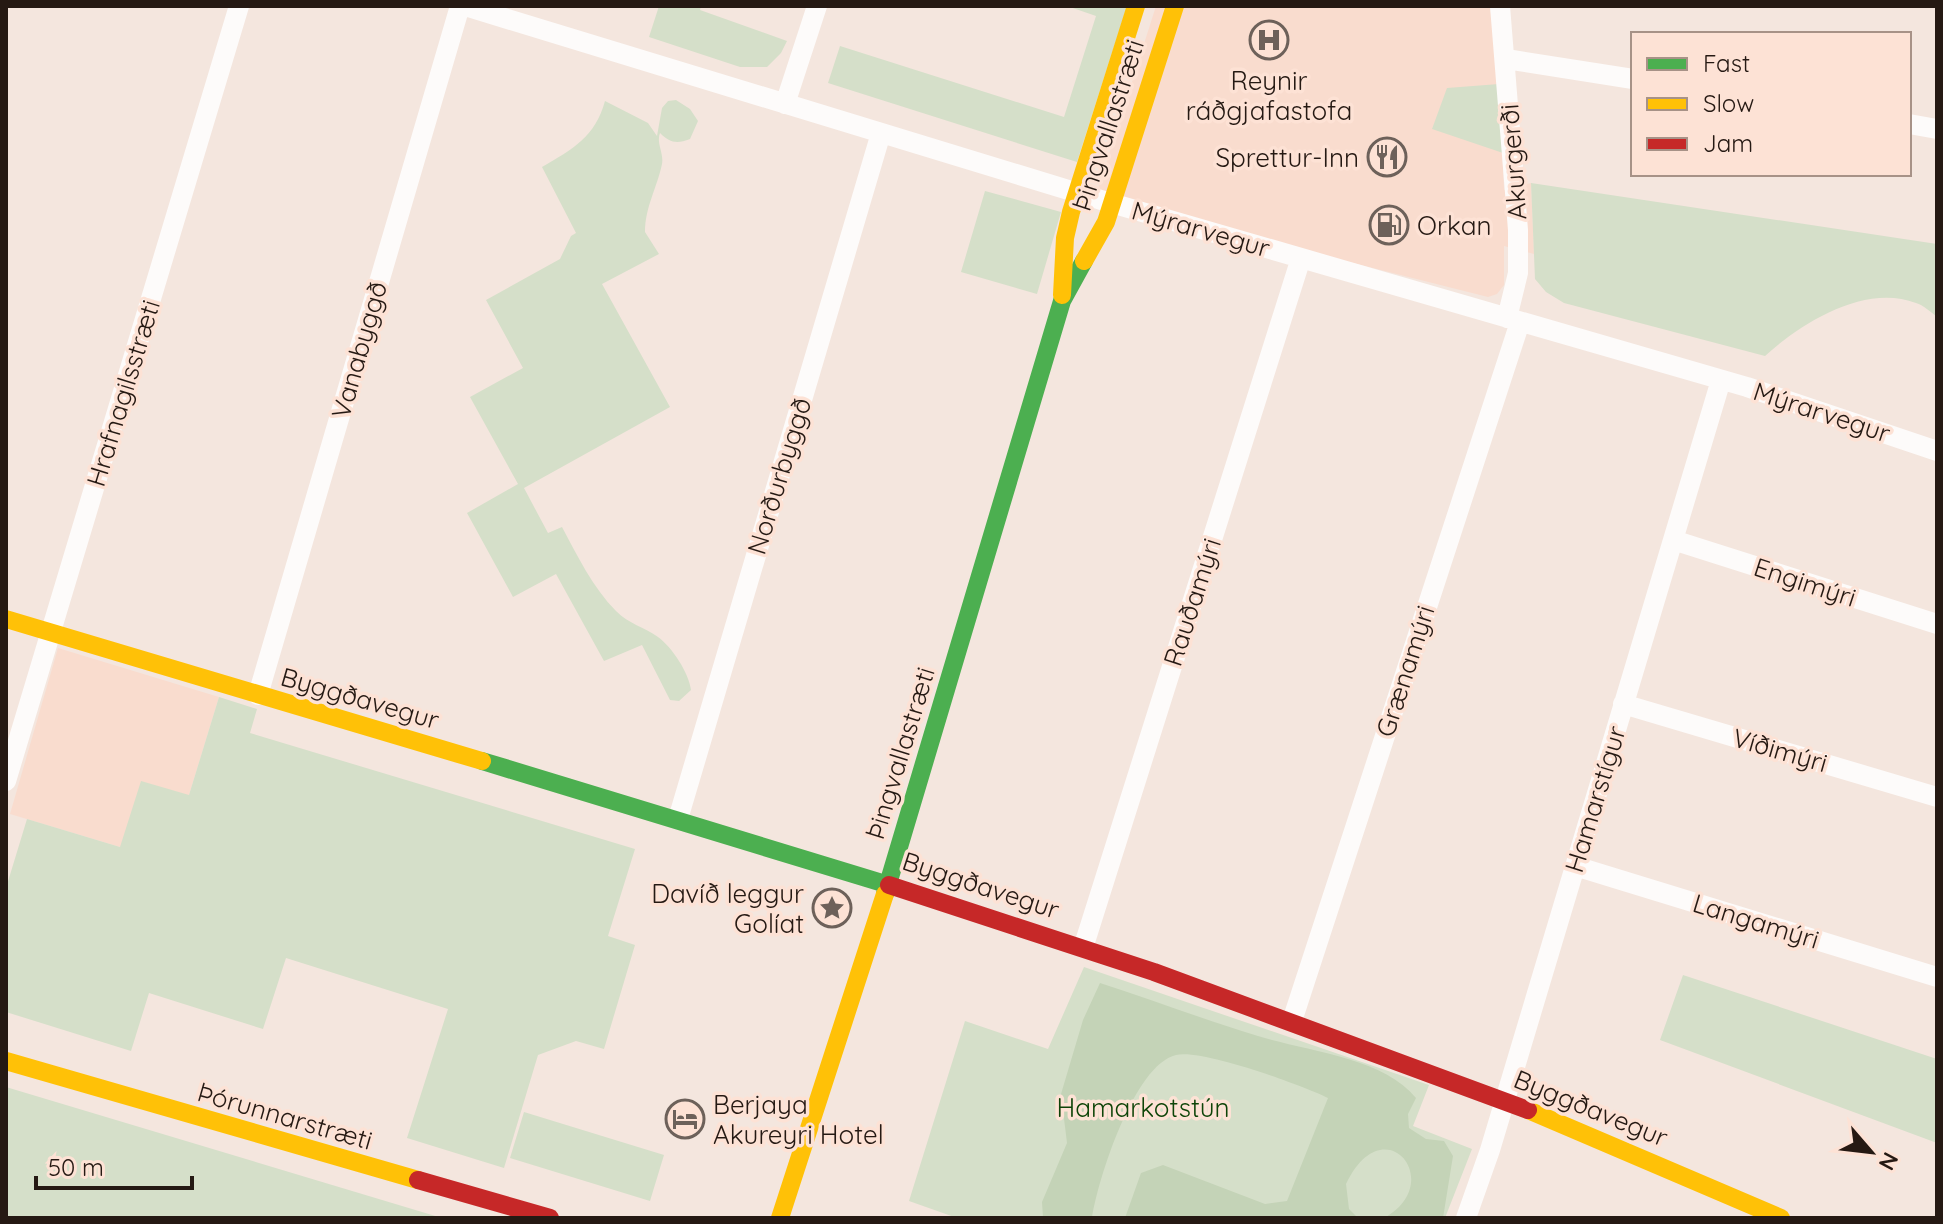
<svg xmlns="http://www.w3.org/2000/svg" width="1943" height="1224" font-family="Quicksand,sans-serif">
  <style>
    .built { fill: #f9dcce }
    .green { fill: #d5dfc9 }
    .forest { fill: #c4d3b7 }
    .lines { fill: none; stroke-linecap: round; stroke-linejoin: round }
    .street { stroke: #fdfbfa; stroke-width: 20 }
    .fast { stroke: #4caf50; stroke-width: 18 }
    .slow { stroke: #ffc107; stroke-width: 18 }
    .jam { stroke: #c62828; stroke-width: 18 }
    .labels { text-anchor: middle; dominant-baseline: central; stroke-width: 7; stroke-linejoin: round; paint-order: stroke }
    .poi-label { font-size: 26px; fill: #251913; stroke: #fde2d5; text-anchor: end }
    .street-label { font-size: 26px; fill: #251913; stroke: #fde2d5 }
    .park-label { font-size: 26px; fill: #0e4408; stroke: #fde2d5 }
  </style>
  <rect width="100%" height="100%" fill="#f4e6de"/>
  <path class="built" d="M1156,6H1490L1499,84L1504,190L1531,183L1534,254L1504,246V285L1497,294L1488,297L1095,198Z
    M58,648L219,697L189,795L120,847L10,814Z"/>
  <path class="green" d="M659,6H701L700,10L787,41L781,53L767,67H740L649,37Z
    M1067,6H1127L1077,162L828,83L840,46L1064,117L1096,16Z
    M1499,84L1503,153L1432,129L1447,88Z
    M676,100L690,109L698,121L690,139C677,144 670,143 660,133C656,143 664,153 662,164C657,188 645,207 645,232L659,254L602,284L670,407L524,488L548,533L562,527C577,555 593,588 616,611C629,624 644,627 658,637C672,647 689,673 691,690L679,701L670,700L642,645L604,661L556,574L513,597L467,513L518,484L470,397L523,368L486,300L560,259L571,236L576,233L542,167C573,149 595,137 605,101L648,123L657,136L662,108L668,101Z
    M1531,183L1937,244V317C1931,312 1923,305 1916,303C1865,283 1801,323 1765,356L1564,303L1546,292L1535,279Z
    M985,191L1061,212L1037,294L961,272Z
    M219,697L257,709L250,733L635,849L608,936L635,945L604,1049L576,1041L538,1055L504,1168L407,1138L448,1009L286,958L263,1029L149,993L131,1051L6,1012V888L27,819L120,847L141,781L189,795Z
    M1084,967L1429,1085L1413,1126L1472,1149L1445,1218H957L909,1201L965,1021L1048,1049Z
    M1683,975L1937,1059V1143L1660,1040Z
    M6,1087L442,1218H6Z
    M524,1112L664,1155L650,1201L510,1158Z"/>
  <path class="forest" d="M1100,983C1153,1000 1205,1020 1258,1036C1306,1051 1383,1057 1416,1098L1408,1114L1409,1128L1426,1139L1444,1141L1453,1156L1443,1218H1384C1448,1183 1384,1104 1346,1184L1349,1209L1358,1218H1125L1141,1173L1163,1165L1265,1204L1287,1201L1328,1098C1301,1085 1203,1049 1176,1055C1134,1065 1098,1179 1092,1218H1043L1042,1202L1067,1143L1061,1094L1083,1020Z"/>
  <g class="lines">
    <path class="street" d="M465,6L1111,203L1747,387L1937,451
      M1500,6L1518,230V273L1507,318
      M1506,59L1633,79
      M785,104L817,6
      M1909,124L1937,129
      M1673,540L1937,624
      M258,695L460,6
      M1623,704L1937,797
      M6,781L239,6
      M678,819L881,133
      M1575,866L1937,977
      M1084,945L1301,258
      M1292,1021L1520,322
      M1466,1218L1490,1150L1721,380"/>
    <path class="fast" d="M482,761L889,885
      M885,894L1062,301L1084,261"/>
    <path class="slow" d="M1084,261L1106,222L1175,6
      M1062,295L1065,238L1071,212L1136,6
      M6,619L482,761
      M6,1061L418,1180
      M1528,1110L1781,1218
      M780,1218L885,894"/>
    <path class="jam" d="M889,885L1154,972L1528,1110
      M418,1180L550,1218"/>
  </g>
  <defs>
    <g id="hospital-ring" transform="scale(2)"><circle r="9.5" fill="#fde2d5" stroke="#6d615a" stroke-width="1.5"/><path d="M-5-5h3v3.5h4V-5h3V5h-3V1.5h-4V5h-3Z" fill="#6d615a"/></g>
    <g id="restaurant-ring" transform="scale(2)"><circle r="9.5" fill="#fde2d5" stroke="#6d615a" stroke-width="1.5"/><path d="M-5-6h1v4h1v-4h1v4h1v-4h1v5L-1.5 .5V6h-2V.5L-5-1ZM5-6V6H3V1.5H1.5Q1.5-4 5-6Z" fill="#6d615a"/></g>
    <g id="fuel-ring" transform="scale(2)"><circle r="9.5" fill="#fde2d5" stroke="#6d615a" stroke-width="1.5"/><path d="M-5.5-6h7V0h2V4h1.3V-2.5L3-4.5l.8-.8L6-3V5H2.5V1h-1V6h-7ZM-4.2-4.7v3.2H.2V-4.7Z" fill="#6d615a"/></g>
    <g id="sight-ring" transform="scale(2)"><circle r="9.5" fill="#fde2d5" stroke="#6d615a" stroke-width="1.5"/><path d="M0-6L1.8-2.2L6-1.7L2.9 1.2L3.7 5.4L0 3.3L-3.7 5.4L-2.9 1.2L-6-1.7L-1.8-2.2Z" fill="#6d615a"/></g>
    <g id="hotel-ring" transform="scale(2)"><circle r="9.5" fill="#fde2d5" stroke="#6d615a" stroke-width="1.5"/><path d="M-6-4.5h1.5V1H6V5H4.5V3h-9V5H-6ZM-4 0a1.8 1.8 0 1 1 3.6 0ZM.5 0V-2.5h3Q6-2.5 6 0Z" fill="#6d615a"/></g>
  </defs>
  <g fill-rule="evenodd">
    <use href="#hospital-ring" x="1269" y="40"/>
    <use href="#restaurant-ring" x="1387" y="157"/>
    <use href="#fuel-ring" x="1389" y="225"/>
    <use href="#sight-ring" x="832" y="908"/>
    <use href="#hotel-ring" x="685" y="1119"/>
  </g>
  <g class="labels">
    <g class="poi-label">
      <text x="1269" y="80" text-anchor="middle">Reynir<tspan x="1269" dy="30">ráðgjafastofa</tspan></text>
      <text x="1359" y="157">Sprettur-Inn</text>
      <text x="1417" y="225" text-anchor="start">Orkan</text>
      <text x="804" y="893">Davíð leggur<tspan x="804" dy="30">Golíat</tspan></text>
      <text x="713" y="1104" text-anchor="start">Berjaya<tspan x="713" dy="30">Akureyri Hotel</tspan></text>
    </g>
    <g class="street-label">
      <text transform="translate(1108 125) rotate(-72)">Þingvallastræti</text>
      <text transform="translate(1513 162) rotate(-94)">Akurgerði</text>
      <text transform="translate(1201 229) rotate(16)">Mýrarvegur</text>
      <text transform="translate(359 350) rotate(-74)">Vanabyggð</text>
      <text transform="translate(123 393) rotate(-73)">Hrafnagilsstræti</text>
      <text transform="translate(1822 412) rotate(18)">Mýrarvegur</text>
      <text transform="translate(779 476) rotate(-73)">Norðurbyggð</text>
      <text transform="translate(1805 582) rotate(18)">Engimýri</text>
      <text transform="translate(1192 602) rotate(-72)">Rauðamýri</text>
      <text transform="translate(1405 671) rotate(-72)">Grænamýri</text>
      <text transform="translate(360 698) rotate(16)">Byggðavegur</text>
      <text transform="translate(1780 750) rotate(16)">Víðimýri</text>
      <text transform="translate(900 753) rotate(-73)">Þingvallastræti</text>
      <text transform="translate(1595 799) rotate(-73)">Hamarstígur</text>
      <text transform="translate(981 885) rotate(18)">Byggðavegur</text>
      <text transform="translate(1756 921) rotate(17)">Langamýri</text>
      <text transform="translate(1591 1108) rotate(22)">Byggðavegur</text>
      <text transform="translate(285 1116) rotate(16)">Þórunnarstræti</text>
    </g>
    <g class="park-label">
      <text x="1143" y="1107">Hamarkotstún</text>
    </g>
  </g>
  <rect width="1943" height="1224" fill="none" stroke="#251913" stroke-width="16"/>
  <rect x="1631" y="32" width="280" height="144" fill="#fde2d5" stroke="#a79287" stroke-width="2"/>
  <rect x="1647" y="58" width="40" height="12" fill="#4caf50" stroke="#a79287" stroke-width="2"/>
  <text x="1703" y="72" font-size="24" fill="#251913">Fast</text>
  <rect x="1647" y="98" width="40" height="12" fill="#ffc107" stroke="#a79287" stroke-width="2"/>
  <text x="1703" y="112" font-size="24" fill="#251913">Slow</text>
  <rect x="1647" y="138" width="40" height="12" fill="#c62828" stroke="#a79287" stroke-width="2"/>
  <text x="1703" y="152" font-size="24" fill="#251913">Jam</text>
  <g transform="translate(1871 1152) rotate(118)" stroke="#fde2d5" stroke-width="6" paint-order="stroke">
  <path d="M0-6L14 30L0 20L-14 30Z" fill="#251913"/>
  <text y="-12" font-size="22" font-weight="bold" text-anchor="middle" fill="#251913">N</text>
  </g>
  <path d="M36 1176v12h156v-12" fill="none" stroke="#251913" stroke-width="4"/>
  <text x="48" y="1176" font-size="24" fill="#251913" stroke="#fde2d5" stroke-width="6" paint-order="stroke">50 m</text>
</svg>
